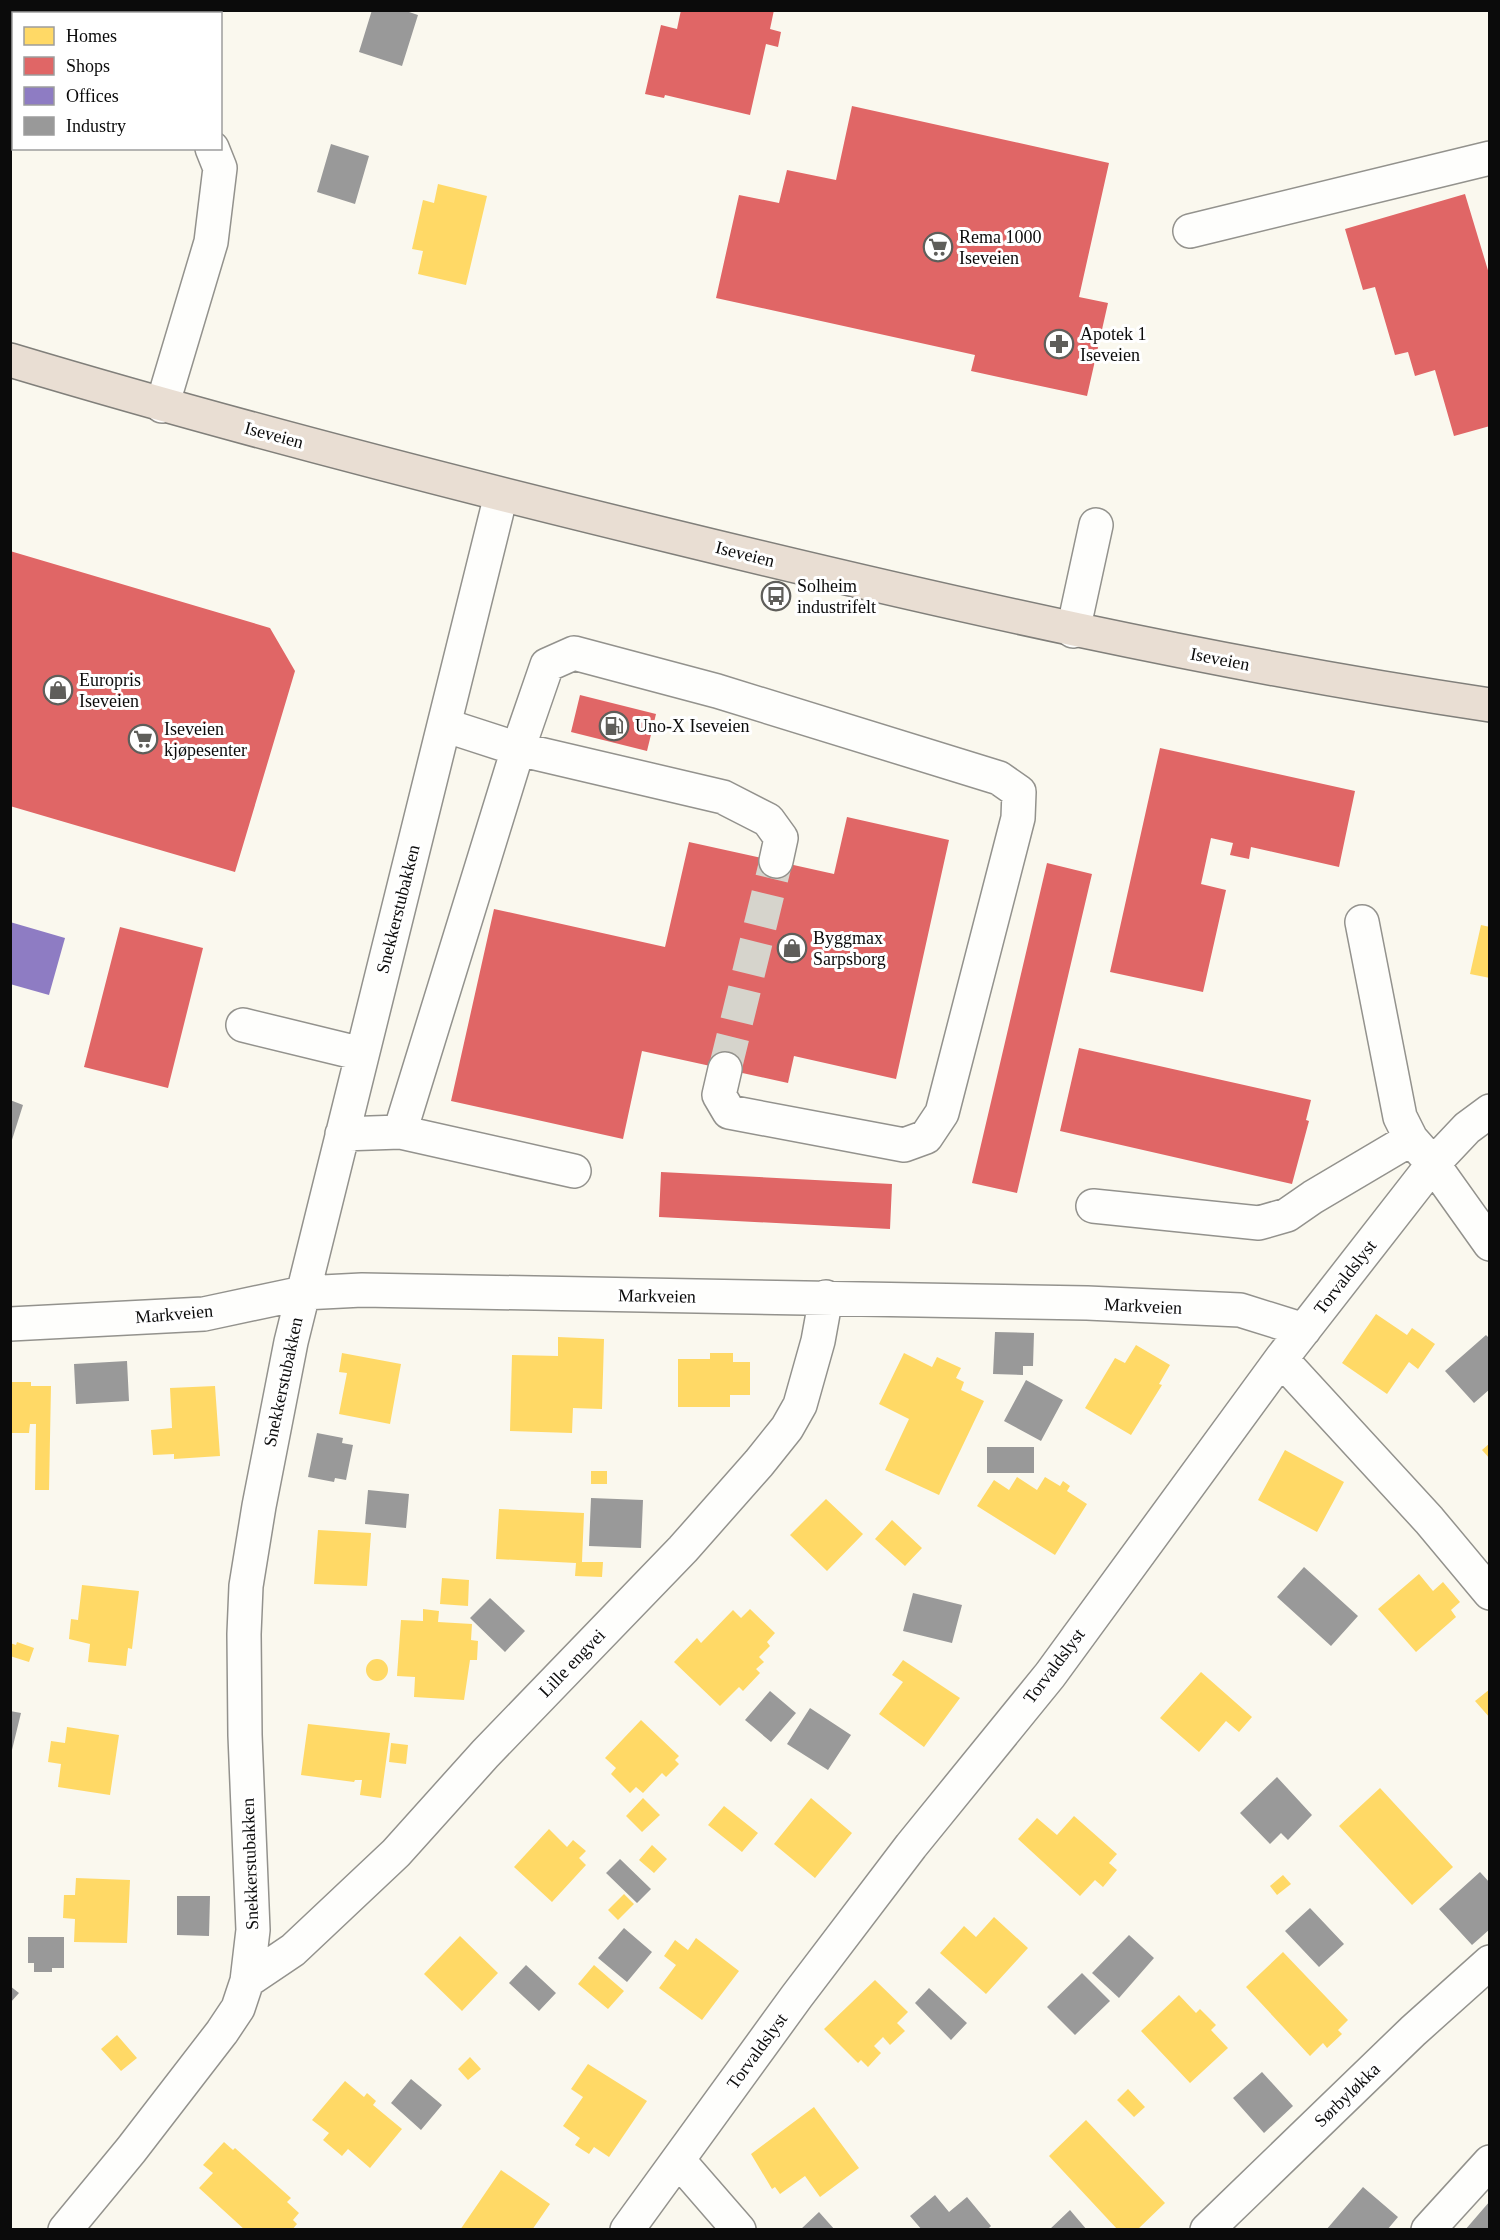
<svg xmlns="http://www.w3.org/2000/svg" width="1500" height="2240" font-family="Georgia,serif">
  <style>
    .homes { fill: #ffd966 }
    .shops { fill: #e06666 }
    .offices { fill: #8e7cc3 }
    .industry { fill: #999 }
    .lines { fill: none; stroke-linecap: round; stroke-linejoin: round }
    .minor-tunnel { stroke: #d6d4cc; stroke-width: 33; stroke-dasharray: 33 16; stroke-linecap: butt }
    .minor-casing { stroke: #93928d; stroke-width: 36 }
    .highway-casing { stroke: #807f7a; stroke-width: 36 }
    .minor { stroke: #fefefc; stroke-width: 33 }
    .highway { stroke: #e9ded3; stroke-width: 33 }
    .labels { text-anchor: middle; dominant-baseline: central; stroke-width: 6; stroke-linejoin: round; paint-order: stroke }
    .poi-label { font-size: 18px; fill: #0b0b0b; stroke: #fff; text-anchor: start }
    .street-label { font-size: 18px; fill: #0b0b0b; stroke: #fff }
  </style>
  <rect width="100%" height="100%" fill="#faf8ee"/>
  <path class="homes" d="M438,184L487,196L466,285L418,274L423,251L412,249L423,200L434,203Z
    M1481,925L1490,927V978L1470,974Z
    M1376,1314L1407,1335L1412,1328L1435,1344L1418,1369L1409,1362L1387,1394L1342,1363Z
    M558,1337L604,1339L602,1409L573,1408L572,1433L510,1431L512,1355L558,1356Z
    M1136,1345L1170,1365L1159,1384L1162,1385L1131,1435L1085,1408L1115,1358L1125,1363Z
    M342,1353L401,1364L390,1424L339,1414L347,1373L339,1372Z
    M710,1353H733V1362H750V1395H730V1407H678V1359H710Z
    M904,1353L932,1367L937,1357L961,1368L956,1378L964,1382L961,1390L984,1401L939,1495L885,1470L909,1419L879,1404Z
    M10,1382H31V1386H51L49,1490H35L36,1424H30L29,1433H10Z
    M215,1386L220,1456L174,1459V1454L153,1455L151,1430L172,1428L170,1388Z
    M1490,1443V1459L1482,1450Z
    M1285,1450L1344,1482L1317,1532L1258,1500Z
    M591,1471H607V1484H591Z
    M1017,1477L1037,1490L1045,1477L1060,1486L1063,1481L1070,1486L1067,1491L1087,1504L1055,1555L977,1506L994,1480L1009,1490Z
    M826,1499L863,1534L827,1571L790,1535Z
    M499,1509L584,1513L582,1562H603L602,1577L575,1576L576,1563L496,1559Z
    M892,1520L922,1548L905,1566L875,1539Z
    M318,1530L371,1533L367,1586L314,1584Z
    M1419,1574L1433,1591L1443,1582L1460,1602L1451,1610L1456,1617L1416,1652L1378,1609Z
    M442,1578L469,1580L468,1606L440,1604Z
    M82,1585L139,1591L132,1649L128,1648L126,1666L88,1662L90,1644L69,1639L71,1619L78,1620Z
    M423,1609L439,1611L438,1622L472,1624L471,1640L478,1641L477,1660H470L464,1700L414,1697L415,1677L397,1676L401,1620L423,1621Z
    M750,1609L775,1633L767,1642L770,1646L759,1657L764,1662L756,1669L760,1673L743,1691L739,1687L720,1706L674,1662L697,1638L701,1643L733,1610L741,1618Z
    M17,1642L34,1648L29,1662L10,1656V1643L16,1645Z
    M366 1670a11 11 0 1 1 22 0a11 11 0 1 1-22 0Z
    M903,1660L960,1698L924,1747L879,1714L903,1682L892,1675Z
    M1201,1672L1252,1717L1239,1732L1226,1721L1199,1752L1160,1718Z
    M1490,1689V1718L1475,1701Z
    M641,1720L679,1756L675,1760L679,1764L666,1777L662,1773L643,1793L636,1787L630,1793L611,1774L616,1768L605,1758Z
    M308,1724L390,1733L381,1798L360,1795L362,1780H355L354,1782L301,1775Z
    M67,1727L119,1735L110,1795L58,1787L61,1764L48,1762L51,1741L65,1743Z
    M391,1743L408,1745L406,1764L389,1762Z
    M1380,1788L1453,1867L1412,1905L1339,1826Z
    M643,1798L660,1815L642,1832L626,1816Z
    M811,1798L852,1833L815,1878L774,1844Z
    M724,1806L758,1833L742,1852L708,1825Z
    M1074,1816L1117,1854L1109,1863L1117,1870L1103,1887L1095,1880L1080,1896L1018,1839L1037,1818L1057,1835Z
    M549,1829L567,1847L573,1840L586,1851L579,1858L586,1865L552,1902L514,1867Z
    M652,1845L667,1859L654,1873L639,1860Z
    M1283,1875L1291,1884L1277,1895L1270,1886Z
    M76,1878L130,1880L127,1943L74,1942L75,1919L63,1918L64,1895H75Z
    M624,1894L634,1904L618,1920L608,1910Z
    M994,1917L1028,1948L986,1994L940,1953L964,1926L976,1937Z
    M460,1936L498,1973L462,2011L424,1974Z
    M696,1938L739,1971L702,2020L659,1988L676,1965L664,1956L675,1940L688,1950Z
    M1283,1952L1348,2020L1338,2030L1342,2034L1327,2048L1323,2043L1310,2056L1246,1987Z
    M594,1965L624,1991L608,2009L578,1984Z
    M875,1980L908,2012L897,2023L905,2031L890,2045L883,2037L874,2046L881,2053L868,2067L861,2060L858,2063L824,2029Z
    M1179,1995L1196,2013L1200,2009L1216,2025L1211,2030L1228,2048L1190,2083L1141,2031Z
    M117,2035L137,2058L121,2071L101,2049Z
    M470,2057L481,2069L468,2080L458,2069Z
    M588,2064L647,2101L609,2157L594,2147L589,2154L575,2145L580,2138L563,2126L583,2097L571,2089Z
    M345,2081L364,2097L367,2093L376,2101L373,2105L402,2129L370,2168L348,2149L342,2156L323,2140L329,2133L312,2120Z
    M1128,2089L1145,2107L1134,2117L1117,2100Z
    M814,2107L859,2168L820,2197L805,2176L780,2194L775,2187L772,2189L751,2154Z
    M1086,2120L1165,2203L1137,2230H1118L1049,2156Z
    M224,2142L233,2150L235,2148L291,2198L287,2202L299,2213L293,2220L297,2224L292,2230H245L199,2188L213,2173L203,2165Z
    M501,2170L550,2204L532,2230H460Z"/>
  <path class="shops" d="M681,10H774L770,29L781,32L778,47L766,44L750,115L665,95L664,98L645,94L661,25L677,29Z
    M852,106L1109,163L1079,297L1108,303L1087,396L971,371L975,355L716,298L739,195L779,203L787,170L836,180Z
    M1465,194L1490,277V426L1454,436L1435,370L1415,376L1408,352L1395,355L1375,287L1363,290L1345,229Z
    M10,551L270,628L295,671L235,872L10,806Z
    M580,695L656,714L647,751L571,732Z
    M1160,748L1355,791L1339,867L1251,847L1249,859L1230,855L1233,843L1211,838L1201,884L1226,890L1203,992L1110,972Z
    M847,817L949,840L896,1079L794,1056L788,1083L642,1051L623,1139L451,1101L494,909L665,947L689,842L834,874Z
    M1047,863L1092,874L1017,1193L972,1183Z
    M120,927L203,948L168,1088L84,1067Z
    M1079,1048L1311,1100L1306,1120L1309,1121L1292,1184L1060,1131Z
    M661,1172L892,1184L890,1229L659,1217Z"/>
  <path class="offices" d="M10,922L65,938L49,995L10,984Z"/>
  <path class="industry" d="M372,10H403L418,15L402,66L359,52Z
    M331,144L369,156L355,204L317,192Z
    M10,1100L23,1105L11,1143H10Z
    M995,1332L1034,1333L1033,1366H1023V1375L993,1374Z
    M1486,1335L1490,1339V1389L1474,1403L1445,1371Z
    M127,1361L129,1401L76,1404L74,1364Z
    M1026,1380L1063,1400L1041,1441L1004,1421Z
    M317,1433L343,1438L342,1443L353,1445L346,1480L335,1478L334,1482L308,1477Z
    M987,1447H1034V1473H987Z
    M368,1490L409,1494L406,1528L365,1524Z
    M591,1498L643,1500L641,1548L589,1546Z
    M1304,1567L1358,1616L1331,1646L1277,1597Z
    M913,1593L962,1605L952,1643L903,1631Z
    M490,1598L525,1631L505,1652L470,1618Z
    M770,1691L796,1713L771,1742L745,1720Z
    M810,1708L851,1735L828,1770L787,1744Z
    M10,1711L21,1713L11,1754H10Z
    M1277,1777L1312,1815L1288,1840L1281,1833L1270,1844L1240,1813Z
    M620,1859L651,1889L637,1903L606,1873Z
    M1480,1872L1490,1883V1929L1472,1945L1439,1909Z
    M177,1896H210L209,1936L177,1935Z
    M1310,1908L1344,1944L1319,1967L1285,1931Z
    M624,1928L652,1952L627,1982L598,1958Z
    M1129,1935L1154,1958L1119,1998L1092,1973Z
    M28,1937H64V1968H52V1972H34V1963H28Z
    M526,1965L556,1993L539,2011L509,1983Z
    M1082,1973L1110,2001L1075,2035L1047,2007Z
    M10,1986L19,1993L10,2003Z
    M929,1988L967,2023L951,2040L915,2003Z
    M1262,2072L1293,2106L1264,2133L1233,2098Z
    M411,2079L442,2105L421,2130L391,2103Z
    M1363,2187L1398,2217L1387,2230H1326Z
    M935,2195L949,2212L967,2197L991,2226L987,2230H922L910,2216Z
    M1490,2201V2230H1465Z
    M1070,2210L1087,2230H1049Z
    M819,2212L835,2230H800Z"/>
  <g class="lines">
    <path class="minor-tunnel" d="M725,1069L776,861"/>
    <g class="minor-casing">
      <path id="minor" d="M1190,231L1490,158
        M162,406L211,242L220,168L212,148
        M1073,631L1096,525
        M444,725L518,749L547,665L574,653L717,691L999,778L1019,792L1018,818L942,1113L926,1137L904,1145L729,1112L719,1095L725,1069
        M1362,922L1400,1117L1411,1139L1433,1164L1490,1244
        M243,1025L362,1054
        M400,1132L574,1171
        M342,1134L400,1132L518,749L723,797L768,820L781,838L776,861
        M1093,1206L1259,1223L1287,1215L1313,1197L1411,1139
        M10,1324L204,1314L303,1293L362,1290L1087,1303L1240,1310L1304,1330
        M1281,1359L1429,1520L1490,1593
        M247,1981L293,1950L396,1853L485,1754L683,1549L759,1463L787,1428L800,1405L818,1341L826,1297
        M679,2161L739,2230
        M65,2230L131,2150L222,2032L238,2008L247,1981L253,1930L245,1735L244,1634L246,1586L259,1506L291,1342L501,495
        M627,2230L797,1996L911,1846L1050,1675L1281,1359L1433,1164L1467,1128L1490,1111
        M1207,2230L1413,2031L1490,1962
        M1428,2230L1490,2162"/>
    </g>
    <g class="highway-casing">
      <path id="highway" d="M10,360C230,426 452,483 675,537C945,603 1215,664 1490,705"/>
    </g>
    <use href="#minor" class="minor"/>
    <use href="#highway" class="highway"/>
  </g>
  <defs>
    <g id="supermarket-ring" transform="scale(1.5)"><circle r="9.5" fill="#fff" stroke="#5f5e5a" stroke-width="1.5"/><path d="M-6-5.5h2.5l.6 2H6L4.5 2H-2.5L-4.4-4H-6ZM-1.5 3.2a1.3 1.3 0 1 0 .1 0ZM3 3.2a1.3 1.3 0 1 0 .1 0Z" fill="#5f5e5a"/></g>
    <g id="pharmacy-ring" transform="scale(1.5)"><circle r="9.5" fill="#fff" stroke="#5f5e5a" stroke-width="1.5"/><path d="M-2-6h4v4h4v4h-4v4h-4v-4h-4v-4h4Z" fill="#5f5e5a"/></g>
    <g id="bus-ring" transform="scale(1.5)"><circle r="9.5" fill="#fff" stroke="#5f5e5a" stroke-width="1.5"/><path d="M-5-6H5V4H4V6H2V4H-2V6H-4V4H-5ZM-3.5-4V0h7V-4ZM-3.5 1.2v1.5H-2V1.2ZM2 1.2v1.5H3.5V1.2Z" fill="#5f5e5a"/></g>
    <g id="shop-ring" transform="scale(1.5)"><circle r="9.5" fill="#fff" stroke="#5f5e5a" stroke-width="1.5"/><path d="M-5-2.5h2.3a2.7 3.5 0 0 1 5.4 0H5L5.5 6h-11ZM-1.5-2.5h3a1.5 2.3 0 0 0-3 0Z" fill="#5f5e5a"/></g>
    <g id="fuel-ring" transform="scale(1.5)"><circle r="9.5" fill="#fff" stroke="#5f5e5a" stroke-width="1.5"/><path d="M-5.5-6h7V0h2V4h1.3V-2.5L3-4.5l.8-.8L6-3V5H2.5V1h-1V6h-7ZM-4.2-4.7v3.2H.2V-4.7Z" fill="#5f5e5a"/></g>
  </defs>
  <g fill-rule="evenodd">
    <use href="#supermarket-ring" x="938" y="247"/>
    <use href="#pharmacy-ring" x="1059" y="344"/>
    <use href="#bus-ring" x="776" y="596"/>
    <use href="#shop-ring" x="58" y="690"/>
    <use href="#fuel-ring" x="614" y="726"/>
    <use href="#supermarket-ring" x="143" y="739"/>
    <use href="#shop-ring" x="792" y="948"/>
  </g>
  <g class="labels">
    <g class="poi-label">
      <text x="959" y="237">Rema 1000<tspan x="959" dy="21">Iseveien</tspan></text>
      <text x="1080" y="334">Apotek 1<tspan x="1080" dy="21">Iseveien</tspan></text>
      <text x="797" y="586">Solheim<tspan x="797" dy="21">industrifelt</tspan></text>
      <text x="79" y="680">Europris<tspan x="79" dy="21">Iseveien</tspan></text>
      <text x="635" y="726">Uno-X Iseveien</text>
      <text x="164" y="729">Iseveien<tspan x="164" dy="21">kjøpesenter</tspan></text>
      <text x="813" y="938">Byggmax<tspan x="813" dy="21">Sarpsborg</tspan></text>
    </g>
    <g class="street-label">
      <text transform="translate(274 435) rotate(15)">Iseveien</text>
      <text transform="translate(745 554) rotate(14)">Iseveien</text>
      <text transform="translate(1220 659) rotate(11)">Iseveien</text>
      <text transform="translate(398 909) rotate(-76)">Snekkerstubakken</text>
      <text transform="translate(1345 1277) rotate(-52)">Torvaldslyst</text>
      <text transform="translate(657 1296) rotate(1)">Markveien</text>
      <text transform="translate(1143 1306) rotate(3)">Markveien</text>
      <text transform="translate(174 1314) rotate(-5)">Markveien</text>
      <text transform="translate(283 1382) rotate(-78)">Snekkerstubakken</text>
      <text transform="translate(572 1663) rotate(-46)">Lille engvei</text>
      <text transform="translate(1054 1666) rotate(-53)">Torvaldslyst</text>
      <text transform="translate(250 1864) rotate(-92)">Snekkerstubakken</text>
      <text transform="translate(757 2051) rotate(-54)">Torvaldslyst</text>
      <text transform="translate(1347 2095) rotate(-44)">Sørbyløkka</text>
    </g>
  </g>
  <rect width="1500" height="2240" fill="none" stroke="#0b0b0b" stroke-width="24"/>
  <rect x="12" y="12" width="210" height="138" fill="#ffffff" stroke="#9d9d9d" stroke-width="1.5"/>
  <rect x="24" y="27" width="30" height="18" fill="#ffd966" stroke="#9d9d9d" stroke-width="1.5"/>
  <text x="66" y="42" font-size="18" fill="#0b0b0b">Homes</text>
  <rect x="24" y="57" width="30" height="18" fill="#e06666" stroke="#9d9d9d" stroke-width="1.5"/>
  <text x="66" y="72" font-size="18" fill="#0b0b0b">Shops</text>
  <rect x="24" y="87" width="30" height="18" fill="#8e7cc3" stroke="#9d9d9d" stroke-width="1.5"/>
  <text x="66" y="102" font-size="18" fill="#0b0b0b">Offices</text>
  <rect x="24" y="117" width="30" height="18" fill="#999999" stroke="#9d9d9d" stroke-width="1.5"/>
  <text x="66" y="132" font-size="18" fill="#0b0b0b">Industry</text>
</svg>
